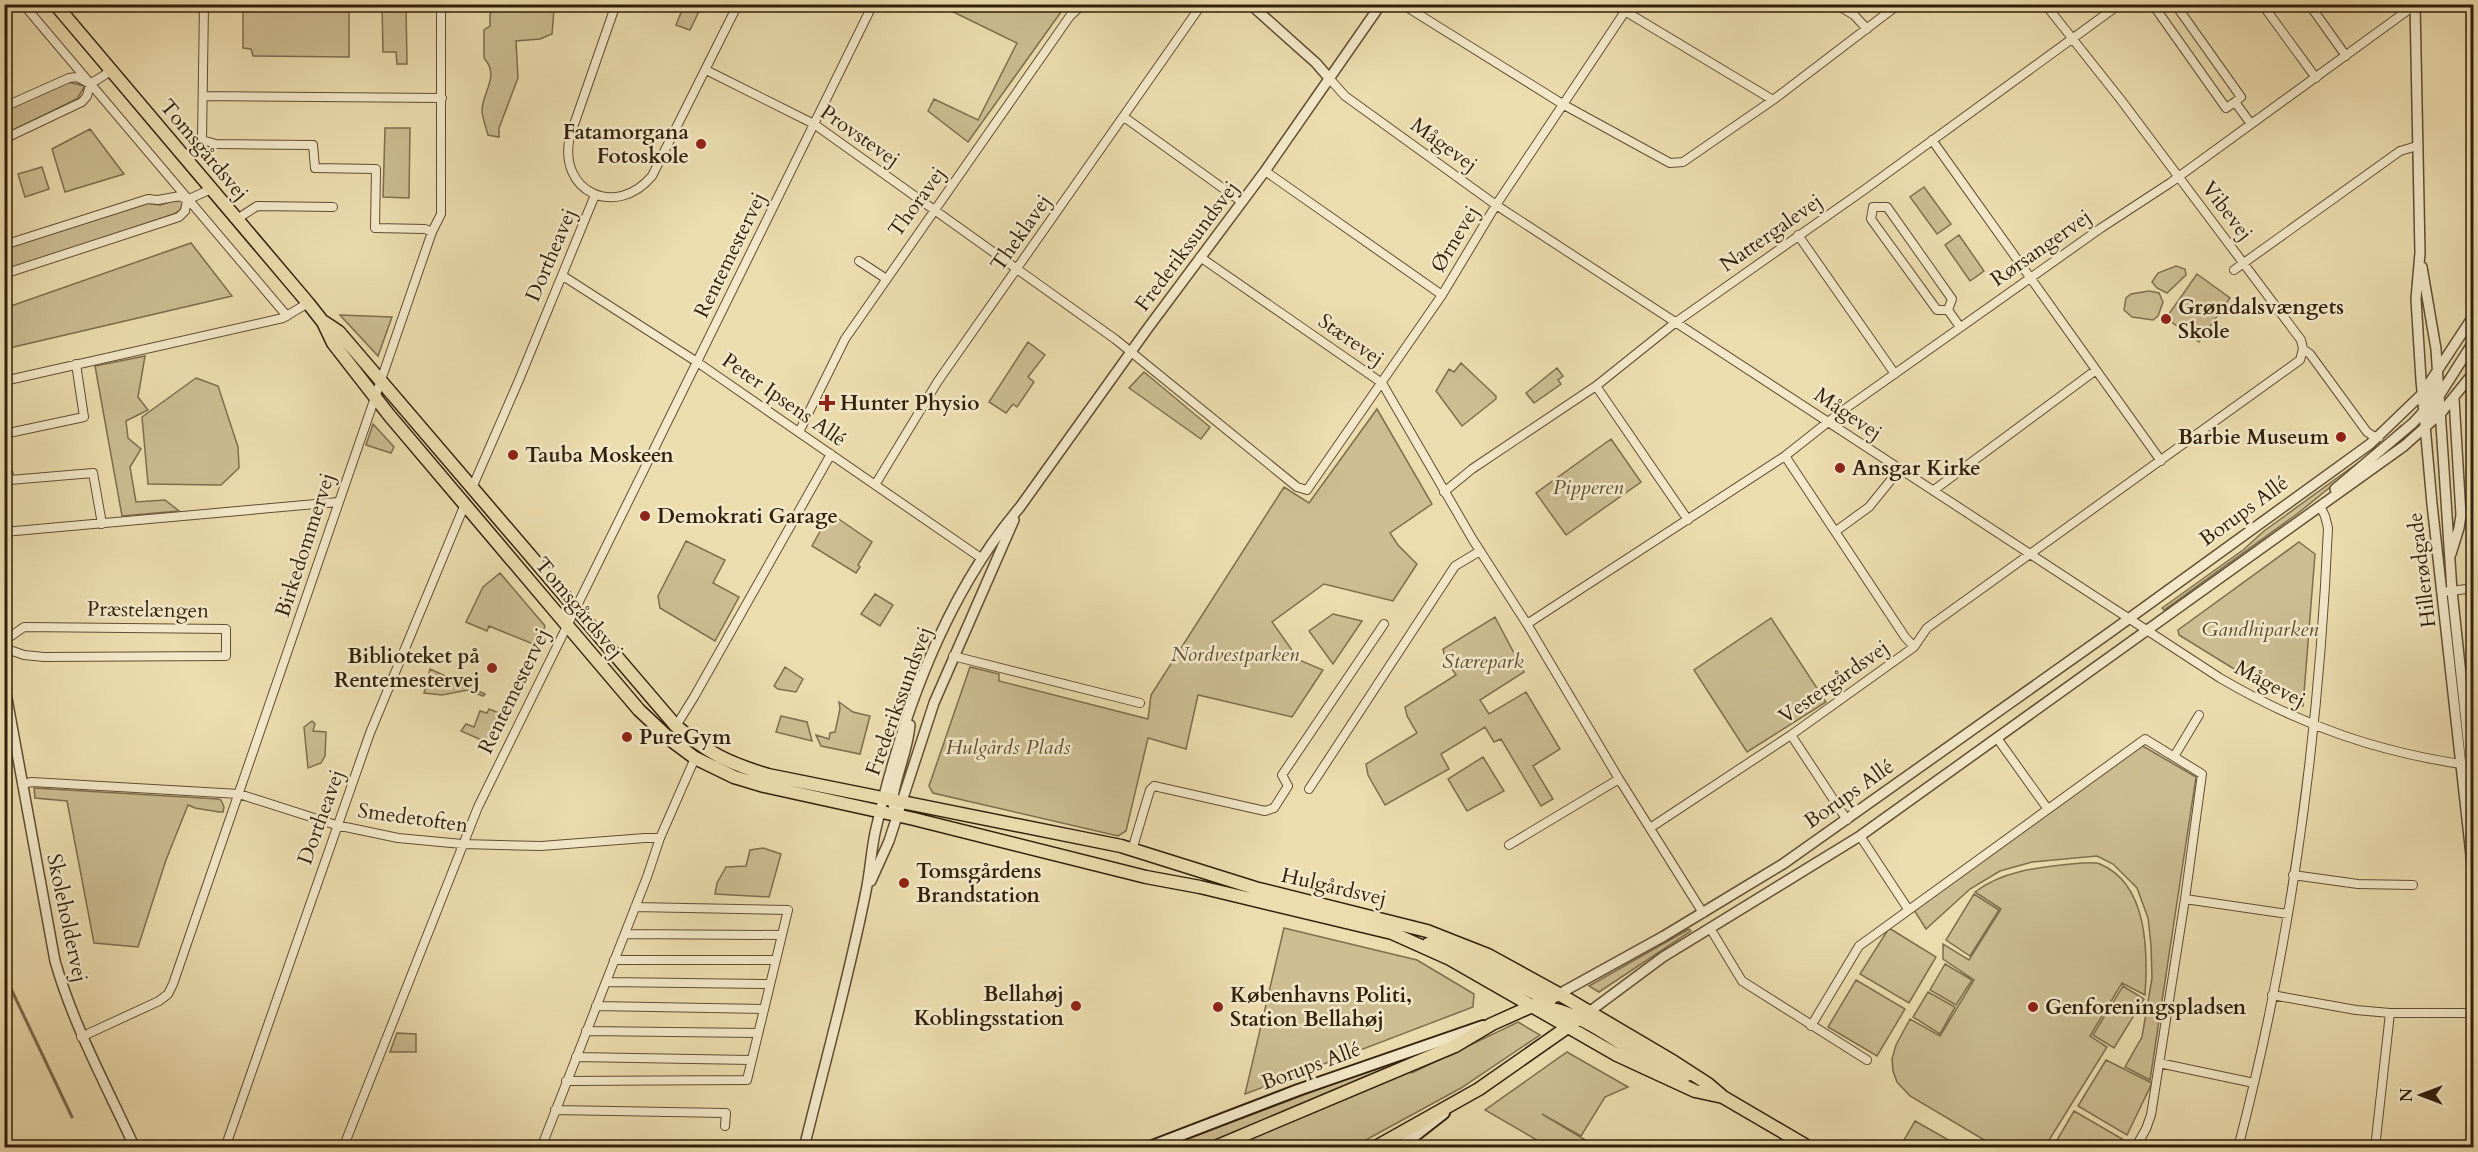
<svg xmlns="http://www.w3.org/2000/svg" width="2478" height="1152" font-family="Cardo,serif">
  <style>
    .green { fill: #ccbd92; stroke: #7e6e4e; stroke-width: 1.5 }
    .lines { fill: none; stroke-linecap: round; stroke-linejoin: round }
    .stream { stroke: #7b6a4c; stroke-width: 3 }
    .minor-casing { stroke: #604e34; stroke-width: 10 }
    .tertiary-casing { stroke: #604e34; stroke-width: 12 }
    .secondary-casing { stroke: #311f0b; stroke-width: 14 }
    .primary-casing { stroke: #311f0b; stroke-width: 15 }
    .minor { stroke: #f3e9ca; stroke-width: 8 }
    .tertiary { stroke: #f3e9ca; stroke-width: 9 }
    .secondary { stroke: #f3e9ca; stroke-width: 10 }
    .primary { stroke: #ecddae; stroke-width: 12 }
    .poi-dot { fill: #8f2418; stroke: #f3e9ca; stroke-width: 2 }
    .labels { text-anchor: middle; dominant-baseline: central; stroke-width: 5; stroke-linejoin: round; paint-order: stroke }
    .poi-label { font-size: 21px; font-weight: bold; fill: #311f0b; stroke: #f3e9ca; text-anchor: start }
    .street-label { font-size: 21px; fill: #311f0b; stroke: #f3e9ca }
    .park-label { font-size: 21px; font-style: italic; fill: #604e34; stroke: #f3e9ca }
  </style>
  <rect width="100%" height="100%" fill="#ecddae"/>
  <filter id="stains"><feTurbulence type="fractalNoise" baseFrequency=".00333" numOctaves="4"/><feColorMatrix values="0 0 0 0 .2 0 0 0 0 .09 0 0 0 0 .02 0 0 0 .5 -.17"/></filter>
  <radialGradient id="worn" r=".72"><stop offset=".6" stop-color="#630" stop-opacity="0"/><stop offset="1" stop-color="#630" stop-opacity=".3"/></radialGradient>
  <path class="green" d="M243,5H349V57L253,56L251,49L243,48Z
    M382,5H406L407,64H397L396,52H383Z
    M497,5H557L554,10L552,34L540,39L516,41L518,78L499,128V137L488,135C486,128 483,119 482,112C481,93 501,77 484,58V30L490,26V14Z
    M684,5H702L690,30L676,25Z
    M1043,5L1056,11L1059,5H1066L968,142L928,111L934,99L978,120L1017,43L939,5Z
    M68,82L85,86L77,99L5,134L4,111Z
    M385,128H410L409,198L383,197Z
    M90,129L124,174L65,192L52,149Z
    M42,167L49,189L25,197L18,174Z
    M1924,187L1951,224L1937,234L1910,197Z
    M176,200L184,201L180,210L174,214L5,271L4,249L146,203L160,205Z
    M1959,235L1984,271L1970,281L1945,245Z
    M191,243L232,296L5,349V308Z
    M2176,266L2185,269L2186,275L2167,293L2157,288L2152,282L2158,273Z
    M2197,274L2230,298L2199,342L2166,318Z
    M2149,291L2159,293L2163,302L2158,316L2153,320L2132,317L2124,310L2126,298L2131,294Z
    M340,315L392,317L378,356Z
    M1028,342L1045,355L1028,377L1034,382L1017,407L1013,404L1006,413L989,402Z
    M145,356L138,397L148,410L126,421L128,438L141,449L130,467L136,502L165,500L179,511L122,516L95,366Z
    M1461,363L1496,396V399L1462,426L1436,391L1449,369L1454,372Z
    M1557,368L1563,376L1558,380L1561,384L1534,403L1526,393Z
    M1144,372L1210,427L1201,439L1129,388Z
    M196,378L218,386L238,447L239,468L221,485L148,484L142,417Z
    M1377,409L1432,504L1390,533L1398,545L1417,564L1393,601L1324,584L1272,622L1299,660L1323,670L1292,717L1198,695L1186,749L1148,738L1126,831L1118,836L933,793L929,786L970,667L999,674V681L1148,719L1151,695L1284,487L1309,503Z
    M373,424L394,447L391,453L366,445Z
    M2401,426V430L2297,514L2164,610L2162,608L2243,550L2264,531L2370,454Z
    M1611,439L1641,482L1566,535L1536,493Z
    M830,513L872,542L858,565L860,567L856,573L812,546Z
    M686,541L725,560L713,583L739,597L715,641L660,608L658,596Z
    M2299,542L2315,554L2303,706L2260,685L2179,635L2178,630Z
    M500,573L545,626L538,646L489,626L487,631L466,622L483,587Z
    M875,594L893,605L880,626L861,614Z
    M1333,614L1362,621L1333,664L1309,631Z
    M1495,617L1524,672L1480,700L1489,714L1526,692L1560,749L1533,766L1553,799L1541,806L1501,739L1494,742L1485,727L1441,754L1449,769L1385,805L1368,775L1366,764L1417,733L1407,716L1405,707L1456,675L1445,658L1443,649Z
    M1771,618L1826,702L1747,752L1694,670Z
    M785,667L803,679L796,692L778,689L774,686Z
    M430,669L485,694L483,696L468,690L442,695L424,693Z
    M839,702L853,712L870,716L860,754L821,746L816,735L829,739L830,733L835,732L840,709Z
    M489,709L509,717L495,746L461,731L466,724L474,727L480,711L487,713Z
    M781,716L807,722L812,741L776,732Z
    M312,721L315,724L313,731L326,732L325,756L321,763L308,768L304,727Z
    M2141,745L2196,777L2150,1080L2125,1067L2142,1037L2152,978L2151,945L2148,918L2137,888L2113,864L2097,856L2032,862L2000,871L1970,889L1926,929L1914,910Z
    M1483,757L1504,791L1467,811L1448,779Z
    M34,788L218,799L221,800L224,807L223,812H219L195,808L188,805L166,860L138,947L94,943L67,801L35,798Z
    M763,848L781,854L769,897L715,894L717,883L726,867L746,866L750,850Z
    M2081,863C2087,863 2095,862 2100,864C2148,884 2148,952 2145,995L2122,983L2090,1036L2107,1047L2046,1145L2043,1148L1996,1147L1910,1096L1897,1082L1893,1071L1892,1059L1896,1045L1910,1019L1940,1036L1974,980L1943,959V944L1969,960L2001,909L1975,892C2005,869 2044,867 2081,863Z
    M1974,894L1999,910L1970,956L1946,940Z
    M1284,928L1417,960L1474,994L1473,1007L1245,1094Z
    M1889,928L1936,957L1909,1003L1860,974Z
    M1689,929L1691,931L1599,992L1589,986Z
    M1945,964L1972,980L1956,1005L1930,990Z
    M1856,980L1905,1009L1877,1056L1828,1027Z
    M2123,986L2144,999L2114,1048L2093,1035Z
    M1928,992L1955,1007L1940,1034L1913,1017Z
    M1518,1022L1540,1035L1461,1088L1353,1147L1162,1148L1392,1062L1412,1073Z
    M397,1033L416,1034V1052H390Z
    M1567,1052L1628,1087L1605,1097L1581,1136L1542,1114L1597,1147H1549L1485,1110Z
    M2106,1060L2152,1083L2127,1135L2078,1106Z
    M2074,1111L2124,1140L2120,1147H2053Z
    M1915,1121L1961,1147H1900Z"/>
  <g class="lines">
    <path class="stream" d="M4,974L72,1117"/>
    <g class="minor-casing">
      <path id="minor" d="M23,4L287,316
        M616,4L570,136C557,192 616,219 652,176L738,4
        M1402,4L1564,105L1670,163L1683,162L1773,100L1899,4
        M1613,4L1773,100
        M1835,4L1854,15L1867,29
        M2045,4L2121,100L2301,340L2303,349L2310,354L2367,432L2373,436L2379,437
        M2163,4L2156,9L2226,108L2235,102L2251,124
        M2175,4L2241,97L2235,102
        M2262,4L2316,78
        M2309,4L2346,56
        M706,70L814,124L1115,339L1297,487L1307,490L1442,295L1496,205L1630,4
        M1329,78L1345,96L1496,205L2220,678C2302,726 2379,753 2474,766
        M204,96L442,98
        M4,107L69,78L77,77L90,84L111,71
        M1124,117L1242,202
        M4,139L82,102L87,96L90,84
        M202,140L216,144L313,145L315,168L376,169L375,228L425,229L432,232
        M1932,140L2161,461
        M186,159L202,140L204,4
        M1265,171L1442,295
        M237,219L257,206L333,207
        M1798,235L1895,374
        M4,245L148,199L158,200L180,196L187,200L211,189
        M1200,257L1382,383L1473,540L1527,624L1619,779L1703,913
        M859,261L885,278
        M2234,270L2400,151L2417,146
        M4,274L179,217L185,211L187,200
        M563,276L697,362L981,558
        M1948,310H1937L1871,219L1873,207H1887L1952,299L1948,310L1960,327
        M4,381L283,318L308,303
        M1596,386L1688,520
        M799,432L845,339L1070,16L1083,4
        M4,434L84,417L76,364
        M4,453L10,480L93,473L102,524
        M1785,456L1905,637L1914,647
        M875,485L938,381L1202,4
        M472,488L519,380L595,195
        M1934,490L2096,370
        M1444,492L1472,469L1596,386L1676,322L1864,190L2120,4
        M1836,531L1869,507L1899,470
        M4,532L338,502
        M2443,592L2474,588
        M1527,624L1785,456L1842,411L2101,228L2170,183L2415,5
        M4,641L24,627L226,629V656L44,657L24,655L4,648
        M953,656L1140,703
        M676,726L694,697L831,454
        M1791,735L1847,820
        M1997,738L2047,808
        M2175,755L2199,715
        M22,784L32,782L239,794L336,825L398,838L462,844L541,846L645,838H660
        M1309,789L1455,566L1480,551
        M1650,828L1791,735L1914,647L1927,628L2300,360L2303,349
        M1860,836L1908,909
        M1509,845L1619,779
        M1132,850L1150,790L1154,786L1265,811L1274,808L1288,786L1282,775L1384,624
        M2293,875L2358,884L2413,885
        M2185,899L2288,914
        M1710,928L1742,981L1867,1060
        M625,934L782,935
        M614,960H775
        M606,982L770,984
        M2272,995L2356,1010L2390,1013H2474
        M596,1006L764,1009
        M1811,1026L1859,946L2145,739L2202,774L2185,899L2151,1115L2146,1129L2135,1148
        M586,1031L758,1033
        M81,1037L159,1001L168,994L173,984L432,232L441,214V4
        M576,1057L751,1060
        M2159,1063L2254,1083
        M566,1081L747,1080L788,910L635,907
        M555,1110L726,1113L725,1126
        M225,1148L370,733L465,504
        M343,1148L478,807L873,4
        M541,1148L647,877L660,838L695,758
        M2238,1148C2291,945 2319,737 2328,528L2325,516L2320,506
        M2375,1148L2390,1013"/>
    </g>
    <g class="tertiary-casing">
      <path id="tertiary" d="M1250,4L1316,63L1329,78
        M2415,4L2420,253L2416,299L2421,380L2432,504L2474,882
        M2422,267L2436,349L2452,591L2474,796
        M2427,424L2439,396L2474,341
        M2335,489L2413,423L2424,411L2435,381
        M2451,554L2459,528L2461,515L2454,399
        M4,682L55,961C74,1027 106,1085 135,1148
        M898,815C894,810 892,804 893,797C897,772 908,750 910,725
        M871,881L889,841L934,703L1014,520
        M1559,994L1664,936L1783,864L2109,633L2370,444L2422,394L2474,315
        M1589,1012L1663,957L1860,836L2404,446L2441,413L2474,372
        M804,1148C825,1062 849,977 866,891C870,872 871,852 875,833C901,718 943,598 1020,507L1148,328L1265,171L1381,4"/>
    </g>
    <g class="secondary-casing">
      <path id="secondary" d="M1147,1148L1298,1090L1483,1026
        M1399,1148L1444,1113"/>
    </g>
    <g class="primary-casing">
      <path id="primary" d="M55,4L308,303L323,322L333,343L389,415L566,624L639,710L672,741L695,758L734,777L764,786L914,819L1146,877L1200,887L1392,933L1450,959L1617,1055L1695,1091L1723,1097L1810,1148
        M324,322L339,332L676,726C708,753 728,763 768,775L1121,846L1255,888L1427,931L1488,955L1559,994L1674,1062L1708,1084L1722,1096
        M1428,944C1473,951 1508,984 1550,1000
        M1538,1007C1574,1009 1605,1034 1635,1052C1652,1061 1669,1069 1687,1075
        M1213,1148L1455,1046L1492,1024L1559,994
        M1374,1148L1479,1089L1589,1012"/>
    </g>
    <use href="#minor" class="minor"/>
    <use href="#tertiary" class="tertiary"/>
    <use href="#secondary" class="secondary"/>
    <use href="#primary" class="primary"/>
  </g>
  <g class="poi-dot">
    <circle cx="701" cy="144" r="6"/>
    <circle cx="2166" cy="319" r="6"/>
    <path d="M824 394h6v6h6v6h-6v6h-6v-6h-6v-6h6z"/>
    <circle cx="2341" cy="437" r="6"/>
    <circle cx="513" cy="455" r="6"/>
    <circle cx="1840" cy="468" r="6"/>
    <circle cx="645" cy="516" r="6"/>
    <circle cx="492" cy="668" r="6"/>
    <circle cx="627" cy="737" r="6"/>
    <circle cx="904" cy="883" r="6"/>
    <circle cx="1076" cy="1006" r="6"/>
    <circle cx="1218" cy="1007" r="6"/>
    <circle cx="2033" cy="1007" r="6"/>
  </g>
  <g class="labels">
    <g class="poi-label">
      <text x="689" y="132" text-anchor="end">Fatamorgana<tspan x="689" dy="24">Fotoskole</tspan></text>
      <text x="2178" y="307">Grøndalsvængets<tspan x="2178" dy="24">Skole</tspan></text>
      <text x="840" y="403">Hunter Physio</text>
      <text x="2329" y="437" text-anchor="end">Barbie Museum</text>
      <text x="525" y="455">Tauba Moskeen</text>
      <text x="1852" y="468">Ansgar Kirke</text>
      <text x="657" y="516">Demokrati Garage</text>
      <text x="480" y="656" text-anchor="end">Biblioteket på<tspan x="480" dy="24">Rentemestervej</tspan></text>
      <text x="639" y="737">PureGym</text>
      <text x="916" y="871">Tomsgårdens<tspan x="916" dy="24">Brandstation</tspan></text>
      <text x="1064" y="994" text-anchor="end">Bellahøj<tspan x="1064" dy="24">Koblingsstation</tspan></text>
      <text x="1230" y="995">Københavns Politi,<tspan x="1230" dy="24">Station Bellahøj</tspan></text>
      <text x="2045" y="1007">Genforeningspladsen</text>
    </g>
    <g class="street-label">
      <text transform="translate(860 136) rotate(35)">Provstevej</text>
      <text transform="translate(1444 145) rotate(36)">Mågevej</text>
      <text transform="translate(204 150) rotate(50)">Tomsgårdsvej</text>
      <text transform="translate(917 202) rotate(-54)">Thoravej</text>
      <text transform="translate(2227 211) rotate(52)">Vibevej</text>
      <text transform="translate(1021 233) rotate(-55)">Theklavej</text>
      <text transform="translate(1771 233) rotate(-35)">Nattergalevej</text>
      <text transform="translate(1455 239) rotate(-59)">Ørnevej</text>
      <text transform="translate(1187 246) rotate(-53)">Frederikssundsvej</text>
      <text transform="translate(2041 248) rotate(-35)">Rørsangervej</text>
      <text transform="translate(551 255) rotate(-67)">Dortheavej</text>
      <text transform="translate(730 255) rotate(-64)">Rentemestervej</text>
      <text transform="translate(1351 340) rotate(35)">Stærevej</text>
      <text transform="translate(784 400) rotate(35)">Peter Ipsens Allé</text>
      <text transform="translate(1848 414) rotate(34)">Mågevej</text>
      <text transform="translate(2244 511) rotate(-36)">Borups Allé</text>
      <text transform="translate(305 545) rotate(-72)">Birkedommervej</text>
      <text transform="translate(2422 570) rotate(-97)">Hillerødgade</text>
      <text transform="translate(579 608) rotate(50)">Tomsgårdsvej</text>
      <text transform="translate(148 610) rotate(1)">Præstelængen</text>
      <text transform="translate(1834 682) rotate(-35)">Vestergårdsvej</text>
      <text transform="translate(2270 684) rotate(28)">Mågevej</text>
      <text transform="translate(514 691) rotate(-64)">Rentemestervej</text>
      <text transform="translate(899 701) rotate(-70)">Frederikssundsvej</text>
      <text transform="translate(1849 794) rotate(-35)">Borups Allé</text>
      <text transform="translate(321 817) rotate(-70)">Dortheavej</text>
      <text transform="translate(413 818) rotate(8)">Smedetoften</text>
      <text transform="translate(1334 887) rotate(13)">Hulgårdsvej</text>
      <text transform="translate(67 918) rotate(78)">Skoleholdervej</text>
      <text transform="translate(1311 1066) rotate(-20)">Borups Allé</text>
    </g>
    <g class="park-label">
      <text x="1588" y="487">Pipperen</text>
      <text x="2260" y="629">Gandhiparken</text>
      <text x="1235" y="654">Nordvestparken</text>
      <text x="1483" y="661">Stærepark</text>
      <text x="1008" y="747">Hulgårds Plads</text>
    </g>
  </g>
  <rect width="2478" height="1152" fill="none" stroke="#ecddae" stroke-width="24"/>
  <rect x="6" y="6" width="2466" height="1140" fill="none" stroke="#311f0b" stroke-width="3"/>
  <rect x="12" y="12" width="2454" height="1128" fill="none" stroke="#311f0b" stroke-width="1.5"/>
  <g transform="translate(2421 1095) rotate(270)" stroke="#f3e9ca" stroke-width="4.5" paint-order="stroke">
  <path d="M0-4.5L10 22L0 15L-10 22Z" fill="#311f0b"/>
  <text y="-9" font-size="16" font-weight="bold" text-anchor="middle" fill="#311f0b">N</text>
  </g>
  <rect width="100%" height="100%" filter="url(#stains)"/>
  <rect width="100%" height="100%" fill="url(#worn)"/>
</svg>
